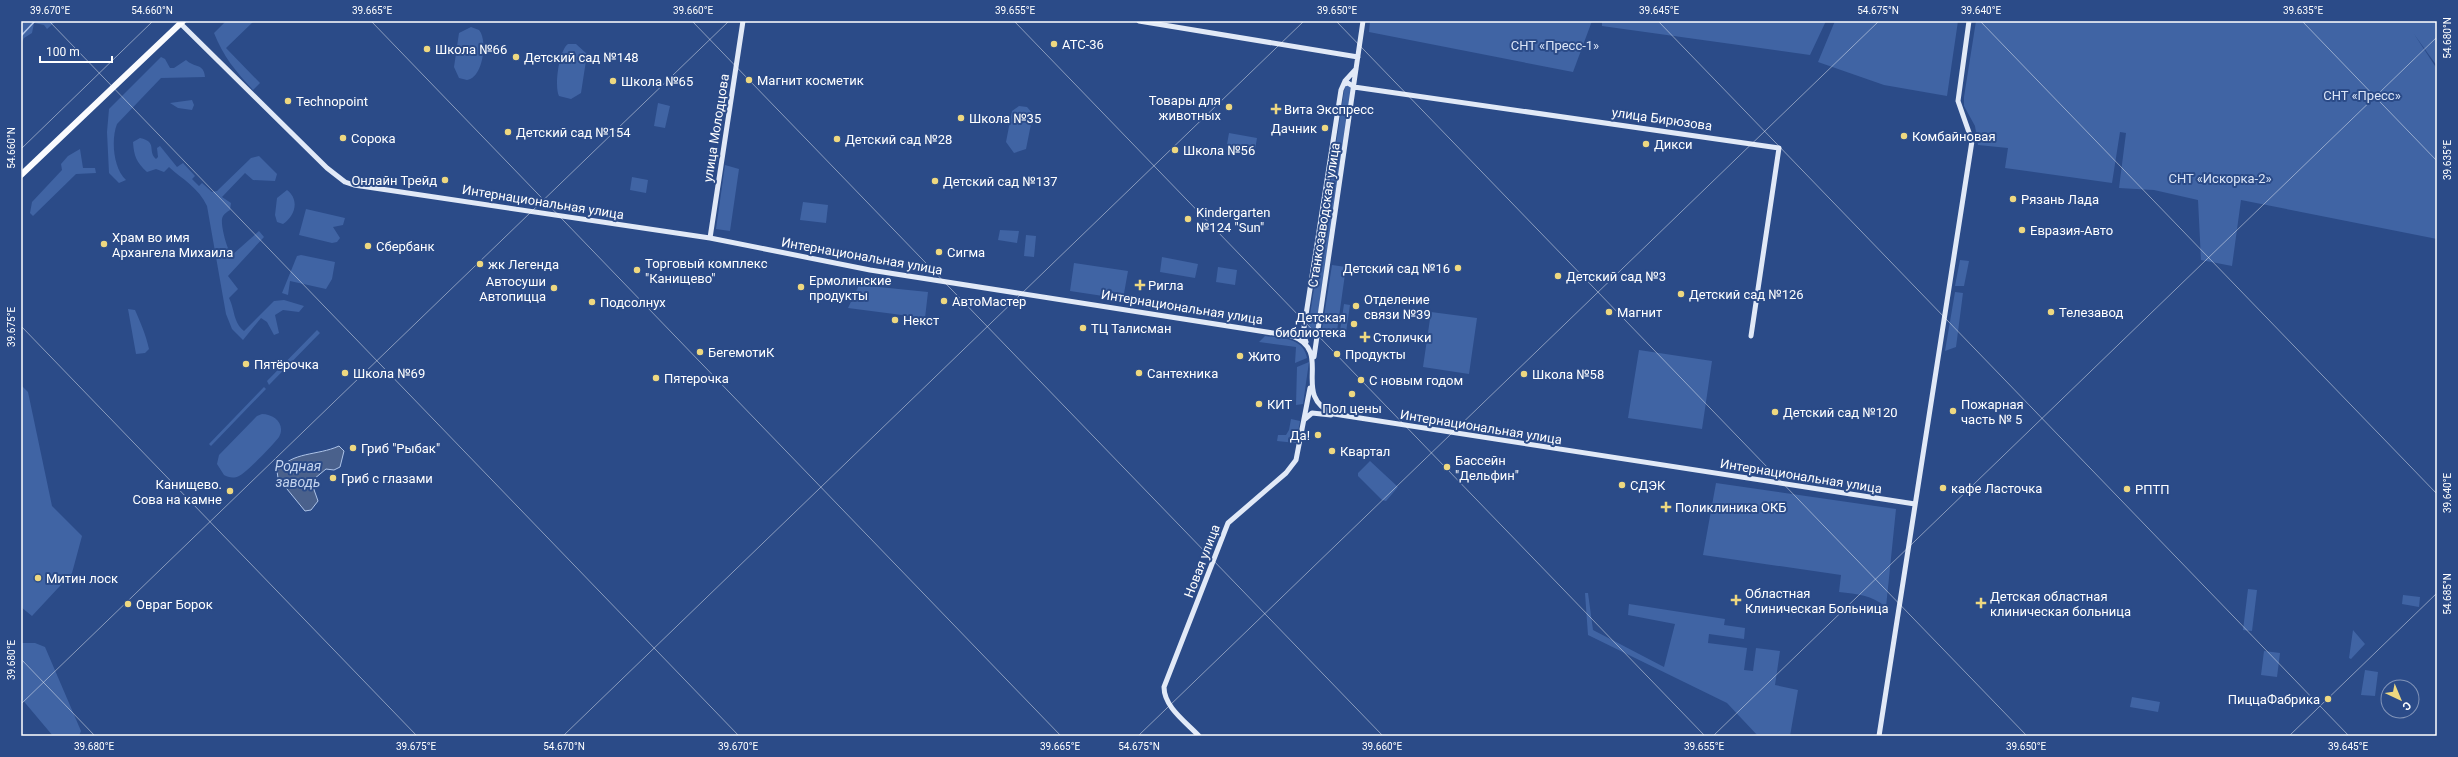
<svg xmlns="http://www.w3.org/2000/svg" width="2458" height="757" font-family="Roboto,sans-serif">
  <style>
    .green { fill: #4064a4 }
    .water { fill: #4a618c; stroke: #adc3e8 }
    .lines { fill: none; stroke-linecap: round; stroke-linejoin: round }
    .stream { stroke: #adc3e8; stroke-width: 1.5 }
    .secondary { stroke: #e1e9f7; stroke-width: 5 }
    .primary { stroke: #fafbfe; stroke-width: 6 }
    .ticks { fill: none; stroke: #fff; stroke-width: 1; stroke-opacity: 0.45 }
    .poi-dot { fill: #eed880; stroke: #2b4b88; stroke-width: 1.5 }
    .labels { text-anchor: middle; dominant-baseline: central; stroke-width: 4; stroke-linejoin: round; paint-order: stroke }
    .poi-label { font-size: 13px; fill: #fff; stroke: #2b4b88; text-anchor: start }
    .park-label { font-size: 13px; fill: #dbe5f7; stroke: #2b4b88 }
    .street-label { font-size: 13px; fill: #fff; stroke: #2b4b88 }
    .water-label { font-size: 14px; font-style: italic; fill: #c4d4ef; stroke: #2b4b88 }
    .neatline { fill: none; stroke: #fff; stroke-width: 1.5 }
    .ticks-label { font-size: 10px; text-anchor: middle; fill: #fff }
  </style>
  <rect width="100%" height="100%" fill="#2b4b88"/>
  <path class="green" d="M21,21H56L47,29L44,25L34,23L32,33L24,38L21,44Z
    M226,21H254L226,48L260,83L253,90C236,72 223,56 214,33Z
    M1370,21H1592L1573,72L1369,32Z
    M1602,21H1826L1810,55L1602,26Z
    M1835,21H1958L1947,96L1884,85L1818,62Z
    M1976,21H2437V66L2414,34L2437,69V239L2241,200L2232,266L2201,260L2198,200L2154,190L2119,188L2126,133L2120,132L2112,183L2005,168L2008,148L1978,145L1975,126L1964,106V97Z
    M471,27L479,30C488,40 483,78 467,80L459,78L454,67L459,33Z
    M568,44H576L587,54L581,93L571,99L559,96C554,87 559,50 568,44Z
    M161,57L165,59L170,68H174L186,60C194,68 204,63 205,77L161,78L117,124C111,139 113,168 126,180L119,183L109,173L107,132L109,109Z
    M1345,85L1352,86L1316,329L1308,328Z
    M192,100L194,105L192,110L178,108L170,103Z
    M658,103L670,106L665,128L654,126Z
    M1019,106L1027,107L1033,114L1026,149L1014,153L1006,142L1012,111Z
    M1229,133L1257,138L1254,155L1226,150Z
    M140,138C158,142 147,151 156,159L158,157L157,148L160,146L177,167L183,163L195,176L192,179L199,186L202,183L212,192L217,191L251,158L259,156L277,174L275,181L253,180L245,173L222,197L231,203L230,210C227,212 223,214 222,219C221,227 227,250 232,255L259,231L264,237L228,276L238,289L229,298C235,310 233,322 244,331L274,301L284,300L304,306L299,312L283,310L275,315L279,333L274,335L267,322L261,318L243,340L232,329L226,314L207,206C199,188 182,179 169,167L164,172L156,169L147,172C136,162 134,156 133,142Z
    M80,149L83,168H95L96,173L76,174L33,216L30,213L32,202L62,170L61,164L68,156Z
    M725,165L739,169L730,231L716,229Z
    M632,177L648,180L646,193L630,190Z
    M287,190C300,200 295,216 283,224L277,222L275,215L277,198Z
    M803,202L828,205L826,223L800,220Z
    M306,209L345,218L343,225L333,227L340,238L337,242L332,243L299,235Z
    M1000,230L1019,231L1017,243L998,240Z
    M1026,235L1036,236L1034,257L1024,256Z
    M301,255L335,262L332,279L326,289L290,281L288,295L282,293L297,256Z
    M1162,257L1198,264L1195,278L1160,272Z
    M1960,260L1969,261L1964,286H1955Z
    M1074,263L1128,271L1123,299L1070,291Z
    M1332,265L1346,267L1337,331L1322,329Z
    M1218,267L1237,270L1235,285L1216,282Z
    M859,285L928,292L925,318L848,308Z
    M1955,292L1963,293L1956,347L1945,351Z
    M1344,304L1350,305L1346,332L1340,331Z
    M128,309L135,310C141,324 146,335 149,349L145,353L136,354Z
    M1431,312L1477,318L1469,374L1423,367Z
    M317,330L320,333L269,385L267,381Z
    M1265,336C1281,338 1304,338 1307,358L1295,363L1296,347L1259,342Z
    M1639,350L1712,361L1702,429L1628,418Z
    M1309,362L1303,404L1296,405L1297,367Z
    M21,385L28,392L52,506L82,536L72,573L32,616L21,607Z
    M264,387L266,389L211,446L209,444Z
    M262,414C274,414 286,424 279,437C274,444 246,473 239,476C233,479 228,477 224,475L217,464L219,455L257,416Z
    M1291,419L1300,421L1296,443L1277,441L1278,435H1286L1289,430Z
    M1370,461L1398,487L1386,501L1382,500L1358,476V473Z
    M1716,483L1896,509L1886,607C1872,595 1857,594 1839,592L1841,575L1703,555Z
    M2248,589L2257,590L2252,631L2243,630Z
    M1585,593H1588L1593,630L1664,667L1675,624L1628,615L1629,604L1725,619L1724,625L1745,628L1744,639L1709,634L1708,643L1747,648L1744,670L1753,671L1756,648L1780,651L1775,685L1798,690L1790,736H1758L1727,703L1588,635Z
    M2403,595L2420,597L2419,607L2402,604Z
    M2353,630L2365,644L2351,659L2349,658Z
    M21,643H35L45,647L81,731L79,736H53L21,698Z
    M2264,651L2280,653L2277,677L2261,675Z
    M2365,670L2378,672L2375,696L2361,695Z
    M2132,697L2160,702L2158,712L2130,707Z"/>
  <path class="water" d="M339,446L344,451L340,467L334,470L326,469L314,479L312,484L318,501L311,510L305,511L278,478L277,471C293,451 317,456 339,446Z"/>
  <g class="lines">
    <path class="stream" d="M21,36L35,21"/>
    <path class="secondary" d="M1139,21L1358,57
      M180,23L327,168L345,182L354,185L710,238L870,270L1292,336C1335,352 1289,395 1334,414L1915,504
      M1344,84L1348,83L1354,87L1779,148L1751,336
      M710,238L743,21
      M1306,342L1303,334L1341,90L1345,81L1356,69
      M1314,357L1363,21
      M1305,419L1312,413L1331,415
      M1199,736C1186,722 1164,707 1164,687L1228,523L1286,473L1296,460L1310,388
      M1879,736L1972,141L1958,101L1969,21"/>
    <path class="primary" d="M21,175L183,21"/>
  </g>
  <path class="ticks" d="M49,21L739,736M371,21L1061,736M692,21L1383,736M1014,21L1705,736M1336,21L2027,736M1658,21L2349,736M1980,21L2437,494M2302,21L2437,161M21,149L153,21M21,326L417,736M21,659L95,736M21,704L729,21M563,736L1304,21M1138,736L1879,21M1713,736L2437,37M2289,736L2437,593"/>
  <g class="poi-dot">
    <circle cx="1054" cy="44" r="4"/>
    <circle cx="427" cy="49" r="4"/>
    <circle cx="516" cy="57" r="4"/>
    <circle cx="749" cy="80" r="4"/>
    <circle cx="613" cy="81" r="4"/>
    <circle cx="288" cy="101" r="4"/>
    <circle cx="1229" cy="107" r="4"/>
    <path d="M1274 103h4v4h4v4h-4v4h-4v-4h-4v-4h4z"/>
    <circle cx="961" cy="118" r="4"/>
    <circle cx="1325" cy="128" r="4"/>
    <circle cx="508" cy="132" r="4"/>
    <circle cx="1904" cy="136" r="4"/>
    <circle cx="343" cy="138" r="4"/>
    <circle cx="837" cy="139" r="4"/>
    <circle cx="1646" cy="144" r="4"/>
    <circle cx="1175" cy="150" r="4"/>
    <circle cx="445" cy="180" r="4"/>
    <circle cx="935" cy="181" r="4"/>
    <circle cx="2013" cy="199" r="4"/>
    <circle cx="1188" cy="219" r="4"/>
    <circle cx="2022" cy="230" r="4"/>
    <circle cx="104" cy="244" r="4"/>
    <circle cx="368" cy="246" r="4"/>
    <circle cx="939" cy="252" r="4"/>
    <circle cx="480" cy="264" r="4"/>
    <circle cx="1458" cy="268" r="4"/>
    <circle cx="637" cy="270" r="4"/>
    <circle cx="1558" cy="276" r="4"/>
    <path d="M1138 279h4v4h4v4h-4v4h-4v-4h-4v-4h4z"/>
    <circle cx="801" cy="287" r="4"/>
    <circle cx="554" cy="288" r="4"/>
    <circle cx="1681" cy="294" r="4"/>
    <circle cx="944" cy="301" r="4"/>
    <circle cx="592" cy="302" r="4"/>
    <circle cx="1356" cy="306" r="4"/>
    <circle cx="1609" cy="312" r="4"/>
    <circle cx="2051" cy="312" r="4"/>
    <circle cx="895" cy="320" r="4"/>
    <circle cx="1354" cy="324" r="4"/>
    <circle cx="1083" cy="328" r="4"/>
    <path d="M1363 331h4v4h4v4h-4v4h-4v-4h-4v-4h4z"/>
    <circle cx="700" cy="352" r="4"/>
    <circle cx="1337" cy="354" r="4"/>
    <circle cx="1240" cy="356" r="4"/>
    <circle cx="246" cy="364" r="4"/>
    <circle cx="345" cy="373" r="4"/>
    <circle cx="1139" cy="373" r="4"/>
    <circle cx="1524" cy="374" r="4"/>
    <circle cx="656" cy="378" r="4"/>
    <circle cx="1361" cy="380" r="4"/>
    <circle cx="1352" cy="394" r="4"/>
    <circle cx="1259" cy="404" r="4"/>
    <circle cx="1953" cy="411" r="4"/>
    <circle cx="1775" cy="412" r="4"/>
    <circle cx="1318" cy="435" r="4"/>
    <circle cx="353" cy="448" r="4"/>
    <circle cx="1332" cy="451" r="4"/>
    <circle cx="1447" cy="467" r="4"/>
    <circle cx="333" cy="478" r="4"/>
    <circle cx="1622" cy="485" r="4"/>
    <circle cx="1943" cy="488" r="4"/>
    <circle cx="2127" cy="489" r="4"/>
    <circle cx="230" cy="491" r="4"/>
    <path d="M1664 501h4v4h4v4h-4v4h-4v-4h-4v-4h4z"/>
    <circle cx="38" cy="578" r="4"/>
    <path d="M1734 594h4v4h4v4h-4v4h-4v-4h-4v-4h4z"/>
    <path d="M1979 597h4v4h4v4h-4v4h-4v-4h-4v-4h4z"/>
    <circle cx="128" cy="604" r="4"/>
    <circle cx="2328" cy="699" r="4"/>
  </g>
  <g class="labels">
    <g class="poi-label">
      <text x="1062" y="44">АТС-36</text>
      <text x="435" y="49">Школа №66</text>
      <text x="524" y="57">Детский сад №148</text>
      <text x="757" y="80">Магнит косметик</text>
      <text x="621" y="81">Школа №65</text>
      <text x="1221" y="100" text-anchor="end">Товары для<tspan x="1221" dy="15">животных</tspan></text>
      <text x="296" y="101">Technopoint</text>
      <text x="1284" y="109">Вита Экспресс</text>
      <text x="969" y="118">Школа №35</text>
      <text x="1317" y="128" text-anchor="end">Дачник</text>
      <text x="516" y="132">Детский сад №154</text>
      <text x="1912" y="136">Комбайновая</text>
      <text x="351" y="138">Сорока</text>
      <text x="845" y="139">Детский сад №28</text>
      <text x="1654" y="144">Дикси</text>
      <text x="1183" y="150">Школа №56</text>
      <text x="437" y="180" text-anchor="end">Онлайн Трейд</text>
      <text x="943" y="181">Детский сад №137</text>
      <text x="2021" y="199">Рязань Лада</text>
      <text x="1196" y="212">Kindergarten<tspan x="1196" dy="15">№124 "Sun"</tspan></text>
      <text x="2030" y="230">Евразия-Авто</text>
      <text x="112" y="237">Храм во имя<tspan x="112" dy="15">Архангела Михаила</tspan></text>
      <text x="376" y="246">Сбербанк</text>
      <text x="947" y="252">Сигма</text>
      <text x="645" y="263">Торговый комплекс<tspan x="645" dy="15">"Канищево"</tspan></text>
      <text x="488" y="264">жк Легенда</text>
      <text x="1450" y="268" text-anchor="end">Детский сад №16</text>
      <text x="1566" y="276">Детский сад №3</text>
      <text x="809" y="280">Ермолинские<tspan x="809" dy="15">продукты</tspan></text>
      <text x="546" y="281" text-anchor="end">Автосуши<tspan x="546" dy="15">Автопицца</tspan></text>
      <text x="1148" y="285">Ригла</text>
      <text x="1689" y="294">Детский сад №126</text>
      <text x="1364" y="299">Отделение<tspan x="1364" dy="15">связи №39</tspan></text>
      <text x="952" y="301">АвтоМастер</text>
      <text x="600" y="302">Подсолнух</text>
      <text x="1617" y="312">Магнит</text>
      <text x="2059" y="312">Телезавод</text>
      <text x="1346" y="317" text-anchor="end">Детская<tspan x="1346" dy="15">библиотека</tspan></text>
      <text x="903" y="320">Некст</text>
      <text x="1091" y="328">ТЦ Талисман</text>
      <text x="1373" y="337">Столички</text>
      <text x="708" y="352">БегемотиК</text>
      <text x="1345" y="354">Продукты</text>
      <text x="1248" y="356">Жито</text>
      <text x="254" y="364">Пятёрочка</text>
      <text x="353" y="373">Школа №69</text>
      <text x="1147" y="373">Сантехника</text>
      <text x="1532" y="374">Школа №58</text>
      <text x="664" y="378">Пятерочка</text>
      <text x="1369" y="380">С новым годом</text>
      <text x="1267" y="404">КИТ</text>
      <text x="1961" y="404">Пожарная<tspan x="1961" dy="15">часть № 5</tspan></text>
      <text x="1352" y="408" text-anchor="middle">Пол цены</text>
      <text x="1783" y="412">Детский сад №120</text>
      <text x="1310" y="435" text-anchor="end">Да!</text>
      <text x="361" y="448">Гриб "Рыбак"</text>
      <text x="1340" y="451">Квартал</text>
      <text x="1455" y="460">Бассейн<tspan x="1455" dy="15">"Дельфин"</tspan></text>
      <text x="341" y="478">Гриб с глазами</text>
      <text x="222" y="484" text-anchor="end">Канищево.<tspan x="222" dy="15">Сова на камне</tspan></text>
      <text x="1630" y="485">СДЭК</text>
      <text x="1951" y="488">кафе Ласточка</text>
      <text x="2135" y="489">РПТП</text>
      <text x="1675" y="507">Поликлиника ОКБ</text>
      <text x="46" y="578">Митин лоск</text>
      <text x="1745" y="593">Областная<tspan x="1745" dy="15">Клиническая Больница</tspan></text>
      <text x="1990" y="596">Детская областная<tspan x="1990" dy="15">клиническая больница</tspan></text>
      <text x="136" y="604">Овраг Борок</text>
      <text x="2320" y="699" text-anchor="end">ПиццаФабрика</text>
    </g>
    <g class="park-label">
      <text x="1555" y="45">СНТ «Пресс-1»</text>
      <text x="2362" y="95">СНТ «Пресс»</text>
      <text x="2220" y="178">СНТ «Искорка-2»</text>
    </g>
    <g class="street-label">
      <text transform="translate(1662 119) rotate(8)">улица Бирюзова</text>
      <text transform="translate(716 128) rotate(-81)">улица Молодцова</text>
      <text transform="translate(543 202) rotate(9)">Интернациональная улица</text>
      <text transform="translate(1324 215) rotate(-81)">Станкозаводская улица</text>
      <text transform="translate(862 256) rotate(10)">Интернациональная улица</text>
      <text transform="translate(1182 307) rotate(9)">Интернациональная улица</text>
      <text transform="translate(1481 427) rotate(9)">Интернациональная улица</text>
      <text transform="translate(1801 476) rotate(9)">Интернациональная улица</text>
      <text transform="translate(1202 561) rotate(-69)">Новая улица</text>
    </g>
    <g class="water-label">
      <text x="298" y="466">Родная<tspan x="298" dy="16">заводь</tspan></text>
    </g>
  </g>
  <rect width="2458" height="757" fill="none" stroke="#2b4b88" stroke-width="44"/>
  <g transform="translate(2400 699) rotate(136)"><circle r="19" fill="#2b4b88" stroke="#8093b8"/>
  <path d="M0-3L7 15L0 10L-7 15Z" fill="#eed880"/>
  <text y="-6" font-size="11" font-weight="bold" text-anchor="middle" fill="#ffffff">С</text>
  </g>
  <path d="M40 56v6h72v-6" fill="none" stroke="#ffffff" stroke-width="2"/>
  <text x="46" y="56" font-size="12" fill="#ffffff" stroke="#2b4b88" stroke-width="3" paint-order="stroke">100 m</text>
  <rect x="22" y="22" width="2414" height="713" class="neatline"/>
  <g class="ticks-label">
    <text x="50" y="14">39.670°E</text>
    <text x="152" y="14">54.660°N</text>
    <text x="372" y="14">39.665°E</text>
    <text x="693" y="14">39.660°E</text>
    <text x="1015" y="14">39.655°E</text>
    <text x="1337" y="14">39.650°E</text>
    <text x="1659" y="14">39.645°E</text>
    <text x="1878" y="14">54.675°N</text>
    <text x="1981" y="14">39.640°E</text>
    <text x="2303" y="14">39.635°E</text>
    <text transform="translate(2447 38) rotate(-90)" y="4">54.680°N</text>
    <text transform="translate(11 148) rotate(-90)" y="4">54.660°N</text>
    <text transform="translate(2447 160) rotate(-90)" y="4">39.635°E</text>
    <text transform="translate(11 327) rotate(-90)" y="4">39.675°E</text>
    <text transform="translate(2447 493) rotate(-90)" y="4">39.640°E</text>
    <text transform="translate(2447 594) rotate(-90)" y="4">54.685°N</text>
    <text transform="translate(11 660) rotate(-90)" y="4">39.680°E</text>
    <text x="94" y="750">39.680°E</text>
    <text x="416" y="750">39.675°E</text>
    <text x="564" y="750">54.670°N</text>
    <text x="738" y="750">39.670°E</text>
    <text x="1060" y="750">39.665°E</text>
    <text x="1139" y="750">54.675°N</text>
    <text x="1382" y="750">39.660°E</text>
    <text x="1704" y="750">39.655°E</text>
    <text x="2026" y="750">39.650°E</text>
    <text x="2348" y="750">39.645°E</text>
  </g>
</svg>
